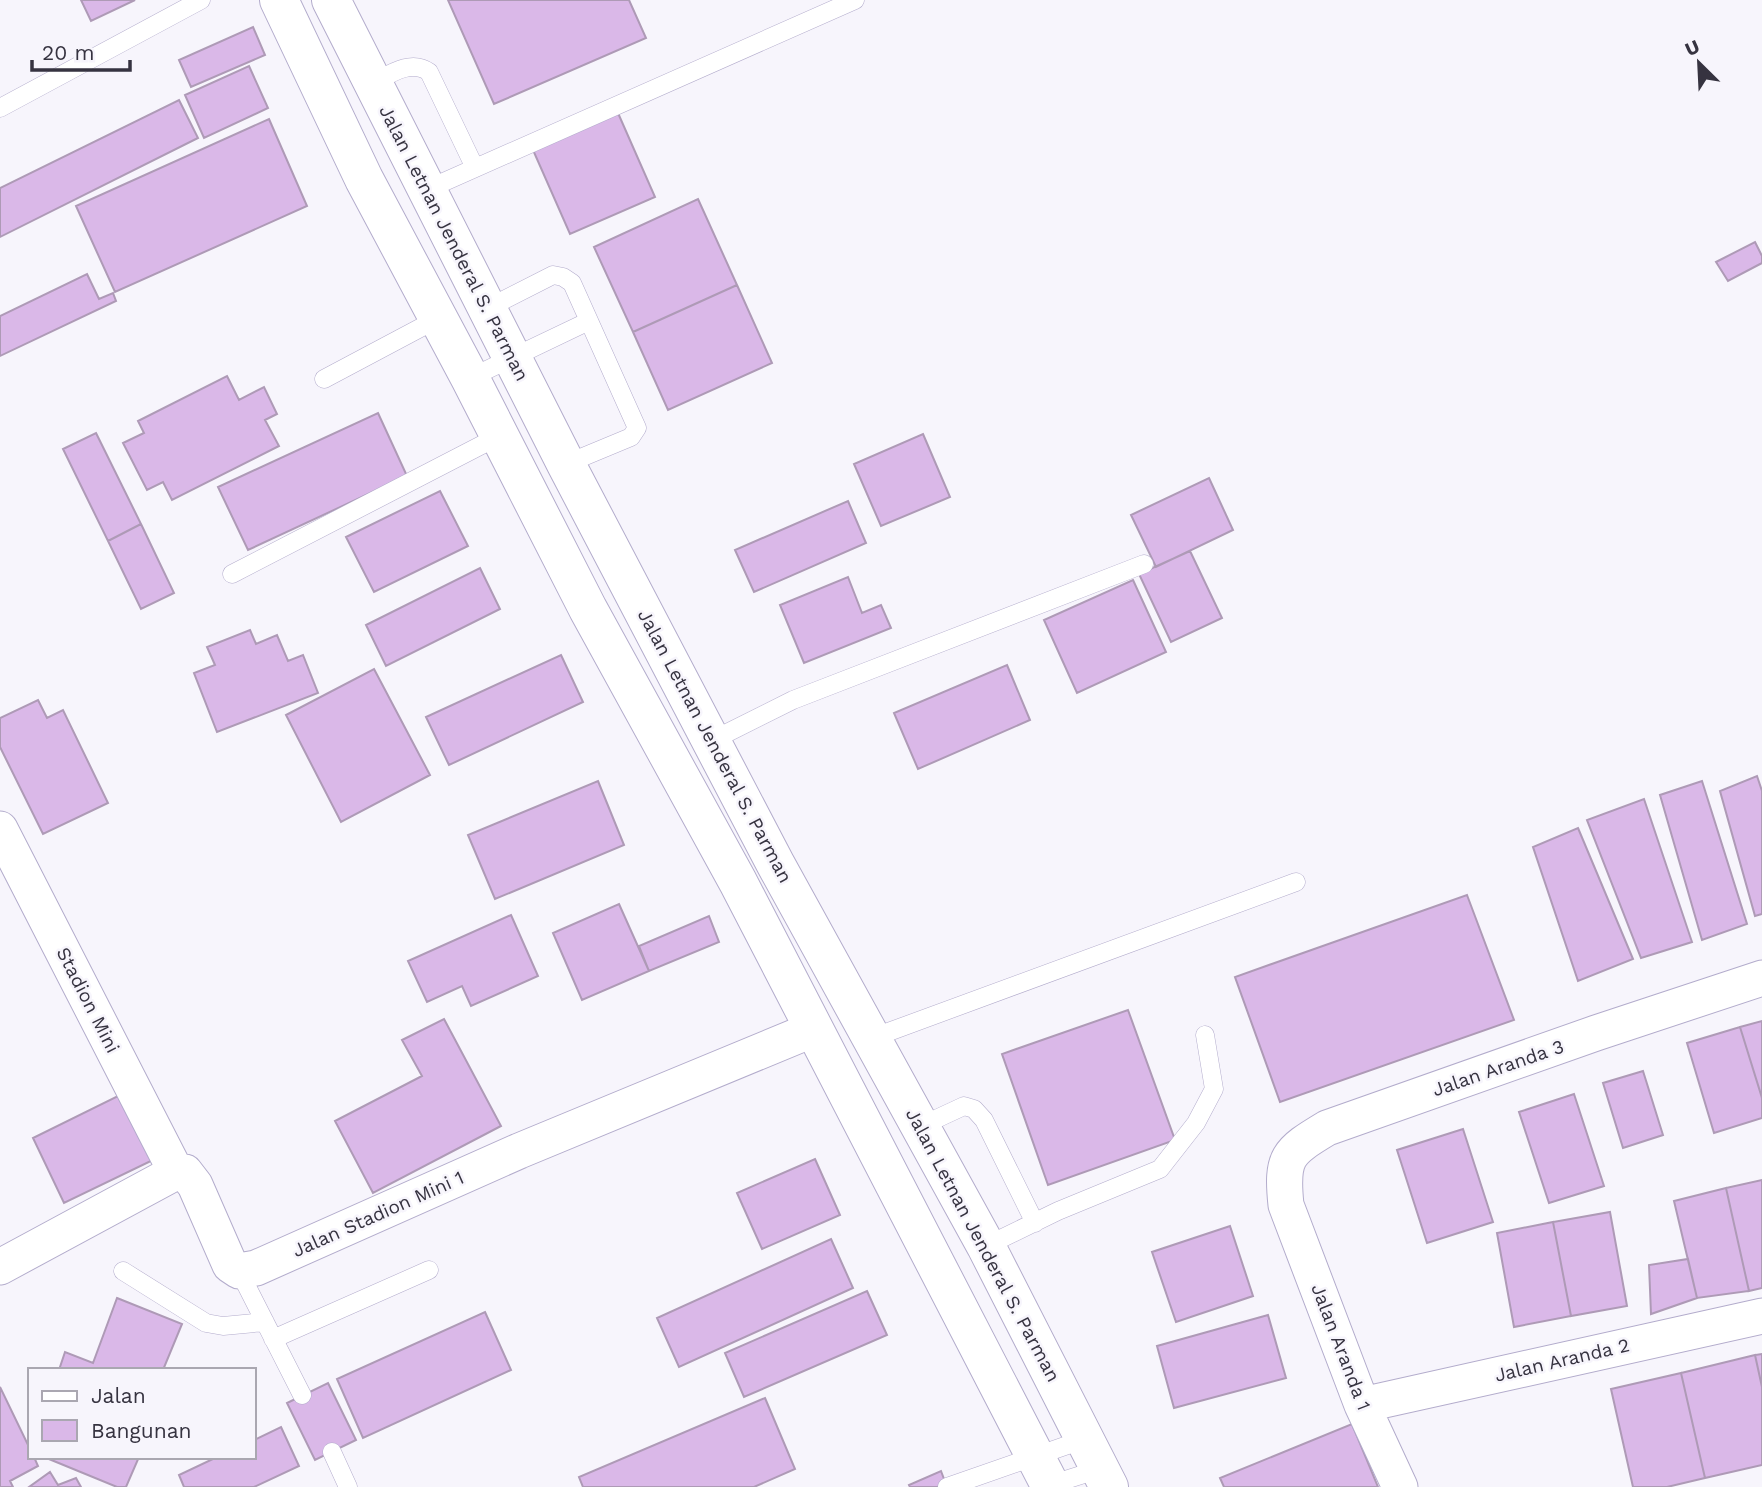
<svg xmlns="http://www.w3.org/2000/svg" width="1762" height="1487" font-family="'Work Sans',sans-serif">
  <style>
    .building { fill: #dab8e8; stroke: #ae9ab6; stroke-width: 2 }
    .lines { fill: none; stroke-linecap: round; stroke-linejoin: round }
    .lane-casing { stroke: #b3accc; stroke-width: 19 }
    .street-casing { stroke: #b3accc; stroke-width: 37 }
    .secondary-casing { stroke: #b3accc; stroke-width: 40 }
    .lane { stroke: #fff; stroke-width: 18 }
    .street { stroke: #fff; stroke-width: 35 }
    .secondary { stroke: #fff; stroke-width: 38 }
    .labels { text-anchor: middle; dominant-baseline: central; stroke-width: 5; stroke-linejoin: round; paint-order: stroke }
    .street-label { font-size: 19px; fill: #363340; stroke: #f7f5fc }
  </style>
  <rect width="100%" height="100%" fill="#f7f5fc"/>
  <path class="building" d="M81,0H135L91,21Z
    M448,0H629L646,38L494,104Z
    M253,27L265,55L191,87L179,60Z
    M249,66L268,108L204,138L185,95Z
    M179,100L198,138L0,237V188Z
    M618,113L655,197L570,234L533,150Z
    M269,119L307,206L115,292L76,206Z
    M698,199L737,285L633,332L594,247Z
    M1755,242L1762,256V263L1728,281L1716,262Z
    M87,274L99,299L113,293L116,301L0,356V316Z
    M737,285L772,363L668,410L633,332Z
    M227,376L239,400L264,387L277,414L265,420L279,446L172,500L163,482L147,490L123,443L144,433L138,421Z
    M378,413L407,476L248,550L218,487Z
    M96,433L141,524L108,541L63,449Z
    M923,434L950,497L881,526L854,464Z
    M1209,478L1233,530L1156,567L1131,515Z
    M440,491L468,546L374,592L346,537Z
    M848,501L866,543L754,592L735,550Z
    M141,524L174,593L141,609L108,541Z
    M1190,551L1222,618L1171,642L1139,574Z
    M480,568L500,609L386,666L366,625Z
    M848,577L862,613L881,605L891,628L804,663L780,605Z
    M1133,580L1166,652L1077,693L1044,620Z
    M250,630L256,644L277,635L288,661L303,655L318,693L217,732L194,673L215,665L207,647Z
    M561,655L583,702L449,765L426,717Z
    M1007,665L1030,720L918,769L894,713Z
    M374,669L430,775L341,822L286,715Z
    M38,700L47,718L63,710L108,803L43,834L0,747V718Z
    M1757,776L1762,791V914L1755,916L1720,791Z
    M598,781L624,845L495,899L468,835Z
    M1702,781L1747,924L1702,940L1660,795Z
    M1644,799L1692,942L1641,958L1587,820Z
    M1578,828L1633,959L1578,981L1533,847Z
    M1467,895L1514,1020L1280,1102L1235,977Z
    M619,904L649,971L582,1000L553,933Z
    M511,915L538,976L471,1006L462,986L427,1002L408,961Z
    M709,916L719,942L649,971L639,946Z
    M1128,1010L1175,1140L1048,1185L1002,1054Z
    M444,1019L501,1126L373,1193L335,1121L422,1076L402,1040Z
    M1762,1021V1098L1740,1027Z
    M1740,1027L1762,1098V1118L1714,1133L1687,1043Z
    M1643,1071L1663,1135L1623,1148L1603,1083Z
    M124,1093L155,1159L64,1203L33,1138Z
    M1574,1094L1604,1186L1549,1203L1519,1112Z
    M1463,1129L1493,1222L1427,1243L1397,1150Z
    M815,1159L840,1215L762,1249L737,1193Z
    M1762,1180V1288L1749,1291L1726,1188Z
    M1726,1188L1749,1291L1697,1298L1674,1201Z
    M1610,1212L1627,1306L1571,1316L1553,1222Z
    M1553,1222L1571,1316L1514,1327L1497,1233Z
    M1230,1226L1253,1296L1176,1322L1152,1252Z
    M831,1239L853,1288L679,1367L657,1318Z
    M1688,1259L1697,1298L1651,1314L1649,1265Z
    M867,1291L887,1335L744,1397L725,1353Z
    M117,1298L182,1324L163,1370H59L65,1352L93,1363Z
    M485,1312L511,1370L363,1438L337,1379Z
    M1268,1315L1286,1378L1174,1408L1157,1346Z
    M1762,1354V1387L1755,1355Z
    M1755,1355L1762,1387V1465L1705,1478L1681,1373Z
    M1681,1373L1705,1478L1667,1487H1633L1611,1389Z
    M328,1383L356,1440L315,1460L287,1403Z
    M0,1387L30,1449V1457H34L38,1466L10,1481L13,1487H0Z
    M765,1398L795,1469L754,1487H583L579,1477Z
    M1352,1424L1378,1487H1224L1220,1478Z
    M281,1427L299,1466L254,1487H184L179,1475L217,1457H254V1440Z
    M44,1457H139L126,1487H117Z
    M941,1471L947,1487H910L909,1485Z
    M50,1472L58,1485L76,1478L81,1487H29Z"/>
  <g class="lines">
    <g class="lane-casing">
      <path id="lane" d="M373,83C390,74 411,59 429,72L475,168
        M0,108L201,0
        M428,189L855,0
        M486,309L553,275L563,277L572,283L637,428L631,437L566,464
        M470,378L589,321
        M324,379L437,319
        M232,574L499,436
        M713,740L793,700L1144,564
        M872,1038L1296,882
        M921,1126L964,1106L974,1109L984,1120L1035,1223
        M986,1246L1058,1211L1160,1169L1196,1123L1214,1089L1205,1035
        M123,1271L206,1323L223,1326L265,1322
        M239,1271L302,1395
        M273,1339L429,1270
        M332,1452L348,1487
        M1046,1486L1100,1469
        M947,1487L1085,1439"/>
    </g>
    <g class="street-casing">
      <path id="street" d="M0,829L176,1172
        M0,1267L176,1172H185L195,1185L230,1265L239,1271L256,1268L519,1151L814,1029
        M1362,1405L1762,1316
        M1400,1487L1362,1405L1286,1205C1281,1157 1287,1152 1327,1128L1596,1033L1762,978"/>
    </g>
    <g class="secondary-casing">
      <path id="secondary" d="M279,0L364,179L470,378L588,609L738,882L1051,1487
        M331,0L566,464L775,863L986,1246L1109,1487"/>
    </g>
    <use href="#lane" class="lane"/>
    <use href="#street" class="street"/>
    <use href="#secondary" class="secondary"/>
  </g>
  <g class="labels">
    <g class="street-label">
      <text transform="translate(454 243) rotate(63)">Jalan Letnan Jenderal S. Parman</text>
      <text transform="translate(715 746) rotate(62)">Jalan Letnan Jenderal S. Parman</text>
      <text transform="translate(88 1000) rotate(63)">Stadion Mini</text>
      <text transform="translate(1498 1068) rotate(-19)">Jalan Aranda 3</text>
      <text transform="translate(378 1214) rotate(-24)">Jalan Stadion Mini 1</text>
      <text transform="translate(983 1245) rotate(62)">Jalan Letnan Jenderal S. Parman</text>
      <text transform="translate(1341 1347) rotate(69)">Jalan Aranda 1</text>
      <text transform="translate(1562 1360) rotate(-13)">Jalan Aranda 2</text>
    </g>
  </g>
  <rect x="28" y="1368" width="228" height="91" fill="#f7f5fc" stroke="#aaa7b1" stroke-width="2"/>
  <rect x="42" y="1391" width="35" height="10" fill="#ffffff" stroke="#aaa7b1" stroke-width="2"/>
  <text x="91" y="1403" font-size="21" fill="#363340">Jalan</text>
  <rect x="42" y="1420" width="35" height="21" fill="#dab8e8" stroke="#aaa7b1" stroke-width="2"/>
  <text x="91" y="1438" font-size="21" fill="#363340">Bangunan</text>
  <g transform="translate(1699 63) rotate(336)" stroke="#f7f5fc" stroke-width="5" paint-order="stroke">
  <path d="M0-5L12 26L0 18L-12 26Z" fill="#363340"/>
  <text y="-10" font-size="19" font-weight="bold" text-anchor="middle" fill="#363340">U</text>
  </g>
  <path d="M32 60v10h98v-10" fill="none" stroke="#363340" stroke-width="3.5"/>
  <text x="42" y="60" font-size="21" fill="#363340" stroke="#f7f5fc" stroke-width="5" paint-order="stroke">20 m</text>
</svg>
